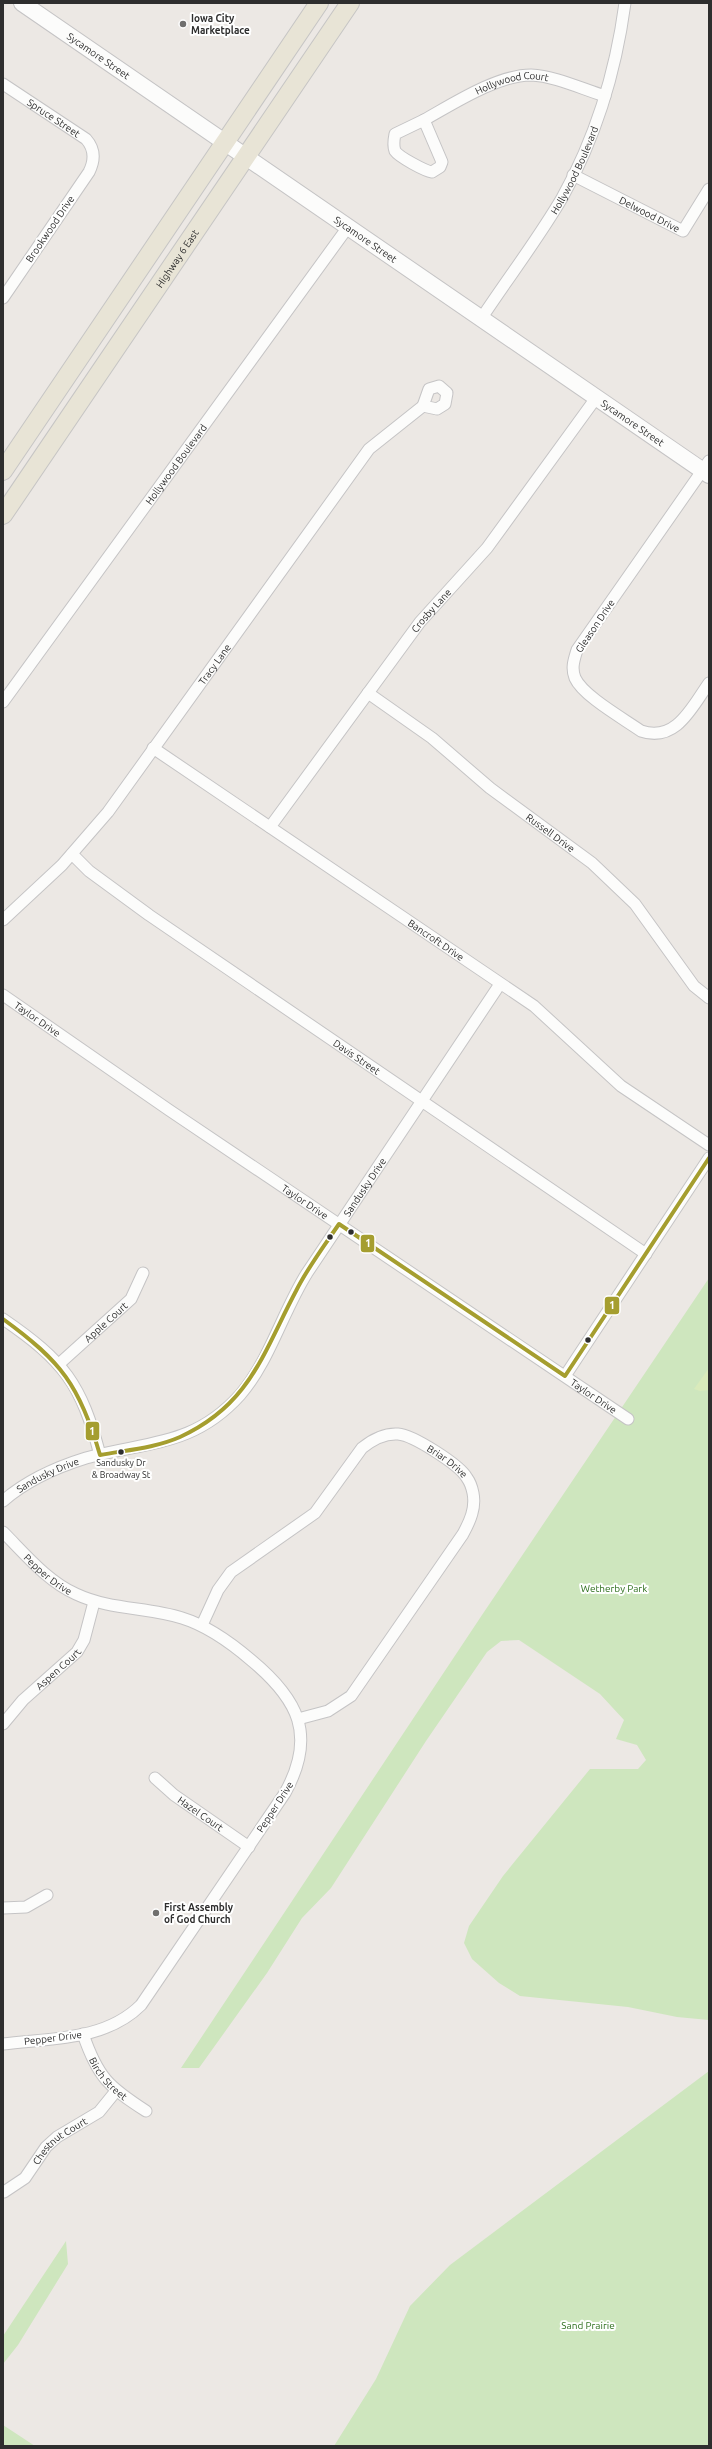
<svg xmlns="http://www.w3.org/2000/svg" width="712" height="2449" font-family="Ubuntu,sans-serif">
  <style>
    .green { fill: #cee6be }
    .pitch { fill: #d9eabb }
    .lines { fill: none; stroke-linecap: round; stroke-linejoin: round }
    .street-casing { stroke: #c5c4c5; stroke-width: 13 }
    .secondary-casing { stroke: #c5c4c5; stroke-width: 18 }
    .primary-casing { stroke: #c6c5c4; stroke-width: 20 }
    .street { stroke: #fcfcfb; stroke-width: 11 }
    .secondary { stroke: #fcfcfb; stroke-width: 16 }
    .primary { stroke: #e8e4d6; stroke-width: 18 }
    .bus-1-casing { stroke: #fff; stroke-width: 7 }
    .bus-1 { stroke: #a59e2f; stroke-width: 4 }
    .poi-dot { fill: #706f6e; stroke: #fff; stroke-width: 1.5 }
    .bus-dot { fill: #2e2e2e; stroke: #fff; stroke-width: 1.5 }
    .labels { text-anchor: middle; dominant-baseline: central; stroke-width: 4; stroke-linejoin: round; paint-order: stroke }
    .bus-label { font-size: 9px; fill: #2e2e2e; stroke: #fff }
    .poi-label { font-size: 10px; font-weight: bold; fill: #2e2e2e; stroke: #fff; text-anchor: start }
    .street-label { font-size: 10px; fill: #2e2e2e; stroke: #fff }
    .park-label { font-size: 10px; fill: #2c6e1b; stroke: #fff }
    .line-badge { stroke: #fff; stroke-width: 1.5 }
    .badge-label { font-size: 11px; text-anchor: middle; font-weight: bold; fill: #fff }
  </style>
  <rect width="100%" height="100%" fill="#ece8e4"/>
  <path class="green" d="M709,1278V2020L677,2017L628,2007L520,1996L499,1983L472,1959L464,1943L469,1926L503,1876L590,1769H638L646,1760L637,1745L616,1739L624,1720L600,1694L519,1640L501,1641L487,1652L426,1741L331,1888L302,1918L267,1973L199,2068H181L482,1615Z
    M709,2071V2446H334L376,2379L410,2306L450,2265Z
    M66,2241L68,2264L18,2345L3,2364V2336Z
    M3,2425L35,2446H3Z"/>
  <path class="pitch" d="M709,1368V1390L700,1391L694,1389Z"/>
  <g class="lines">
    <g class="street-casing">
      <g id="street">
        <path id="s1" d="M3,84L86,139C95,149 95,160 89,172L3,298"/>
        <path id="s2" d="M424,120C453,104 497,75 531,75C555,76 582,89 605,96"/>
        <path d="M424,120L442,162L440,167L432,172C425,171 399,157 395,151C393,146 394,139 395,134Z"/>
        <path id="s3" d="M573,175L683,231L709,189"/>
        <path id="s4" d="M481,319C508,278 538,239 562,198C595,139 616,70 625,3"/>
        <path d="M439,386L447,393L445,404L437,409L423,406L429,389Z"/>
        <path d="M709,461L577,650C574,660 571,668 575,678C583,696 624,719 641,731C676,743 692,707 709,683"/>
        <path id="s5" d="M368,693L432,738L490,788L592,863L635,904L694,986L709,998"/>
        <path id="s6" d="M3,702L348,227"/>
        <path id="s7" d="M153,748L534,1006L621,1086L709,1145"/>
        <path id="s8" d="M270,827L420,622L487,548L596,398"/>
        <path id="s9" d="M72,854L89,871L149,915L646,1254"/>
        <path id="s10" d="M3,920L62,865L108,812L369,449L423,406"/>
        <path id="s11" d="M3,995L169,1110L628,1419"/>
        <path d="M3,1319C64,1361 81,1383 100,1455"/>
        <path id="s12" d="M59,1364L131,1299L143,1273"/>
        <path d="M565,1376L709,1158"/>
        <path id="s13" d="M3,1501C26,1481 57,1467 86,1458C147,1441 193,1447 240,1395C269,1362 283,1311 307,1273L500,984"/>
        <path id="s14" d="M3,1532C25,1554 47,1581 76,1594C110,1610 147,1607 182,1618C208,1626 230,1642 251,1660C298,1699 317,1735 285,1793L141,2005C105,2041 50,2038 3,2044"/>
        <path id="s15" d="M202,1625L218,1590L231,1572L315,1513L362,1448C373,1439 384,1433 398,1434C413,1435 460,1465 467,1478C470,1482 472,1488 473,1493C476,1508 470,1521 463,1534L351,1696L328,1711L298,1719"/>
        <path id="s16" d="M3,1724L23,1700L77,1652L84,1640L94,1602"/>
        <path id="s17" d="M155,1778L174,1795L249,1847"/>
        <path d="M3,1908L26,1907L47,1895"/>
        <path id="s18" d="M83,2034C98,2078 109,2087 146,2111"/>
        <path id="s19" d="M4,2192L25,2178L46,2147L57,2137L99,2112L116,2091"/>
      </g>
    </g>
    <g class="secondary-casing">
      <g id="secondary">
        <path id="s20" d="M22,3L709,475"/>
      </g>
    </g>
    <g class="primary-casing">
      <g id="primary">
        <path d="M3,471L319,3"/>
        <path id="s21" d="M3,515L350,3"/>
      </g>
    </g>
    <use href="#street" class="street"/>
    <use href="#secondary" class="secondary"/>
    <use href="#primary" class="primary"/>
    <g class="bus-1-casing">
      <path id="bus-1" d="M3,1319C61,1361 80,1386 100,1455C127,1450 155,1448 180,1437C250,1405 263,1353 296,1291C308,1267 324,1246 339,1224L565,1376L709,1158"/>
    </g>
    <use href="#bus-1" class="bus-1"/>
  </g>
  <g class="poi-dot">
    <circle cx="183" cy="24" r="4"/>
    <circle cx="156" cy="1913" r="4"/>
  </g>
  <g class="bus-dot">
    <circle cx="351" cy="1232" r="3.5"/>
    <circle cx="330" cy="1237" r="3.5"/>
    <circle cx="588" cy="1340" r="3.5"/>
    <circle cx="121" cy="1452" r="3.5"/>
  </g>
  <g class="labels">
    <g class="bus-label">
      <text x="121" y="1463">Sandusky Dr<tspan x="121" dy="12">&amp; Broadway St</tspan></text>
    </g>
    <g class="poi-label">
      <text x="191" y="18">Iowa City<tspan x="191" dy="12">Marketplace</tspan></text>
      <text x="164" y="1907">First Assembly<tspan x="164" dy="12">of God Church</tspan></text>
    </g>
    <g class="street-label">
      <text stroke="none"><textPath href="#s20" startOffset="93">Sycamore Street</textPath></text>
      <text stroke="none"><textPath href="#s2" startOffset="97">Hollywood Court</textPath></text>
      <text stroke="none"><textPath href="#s1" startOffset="61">Spruce Street</textPath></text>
      <text stroke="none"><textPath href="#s4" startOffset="176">Hollywood Boulevard</textPath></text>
      <text stroke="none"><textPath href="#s3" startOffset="86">Delwood Drive</textPath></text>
      <text transform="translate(50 229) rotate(-56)">Brookwood Drive</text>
      <text stroke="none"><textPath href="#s20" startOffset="417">Sycamore Street</textPath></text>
      <text stroke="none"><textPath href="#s21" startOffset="310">Highway 6 East</textPath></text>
      <text stroke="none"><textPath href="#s20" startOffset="741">Sycamore Street</textPath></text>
      <text stroke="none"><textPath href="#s6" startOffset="294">Hollywood Boulevard</textPath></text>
      <text stroke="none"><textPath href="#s8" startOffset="270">Crosby Lane</textPath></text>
      <text transform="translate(595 626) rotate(-56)">Gleason Drive</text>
      <text stroke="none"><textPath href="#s10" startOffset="333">Tracy Lane</textPath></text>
      <text stroke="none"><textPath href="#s5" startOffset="230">Russell Drive</textPath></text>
      <text stroke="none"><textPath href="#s7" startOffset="342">Bancroft Drive</textPath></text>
      <text stroke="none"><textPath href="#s11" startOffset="42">Taylor Drive</textPath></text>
      <text stroke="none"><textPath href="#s9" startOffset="350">Davis Street</textPath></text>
      <text stroke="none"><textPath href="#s13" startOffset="507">Sandusky Drive</textPath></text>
      <text stroke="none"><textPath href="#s11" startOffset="366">Taylor Drive</textPath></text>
      <text stroke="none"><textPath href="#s12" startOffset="63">Apple Court</textPath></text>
      <text stroke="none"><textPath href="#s11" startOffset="714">Taylor Drive</textPath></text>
      <text stroke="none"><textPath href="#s15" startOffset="340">Briar Drive</textPath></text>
      <text stroke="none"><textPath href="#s13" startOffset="52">Sandusky Drive</textPath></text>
      <text stroke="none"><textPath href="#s14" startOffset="62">Pepper Drive</textPath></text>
      <text stroke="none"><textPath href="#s16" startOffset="78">Aspen Court</textPath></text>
      <text transform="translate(275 1807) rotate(-57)">Pepper Drive</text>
      <text stroke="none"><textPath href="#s17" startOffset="58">Hazel Court</textPath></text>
      <text transform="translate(53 2038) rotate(-7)">Pepper Drive</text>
      <text stroke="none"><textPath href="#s18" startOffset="52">Birch Street</textPath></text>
      <text stroke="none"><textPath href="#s19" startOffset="77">Chestnut Court</textPath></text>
    </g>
    <g class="park-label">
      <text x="614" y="1588">Wetherby Park</text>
      <text x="588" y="2325">Sand Prairie</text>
    </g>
  </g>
  <g class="line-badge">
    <rect x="360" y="1234" width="15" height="19" rx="4" fill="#a59e2f"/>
    <rect x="604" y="1296" width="16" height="19" rx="4" fill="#a59e2f"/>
    <rect x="85" y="1421" width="15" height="20" rx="4" fill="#a59e2f"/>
  </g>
  <g class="badge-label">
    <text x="368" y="1247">1</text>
    <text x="612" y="1309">1</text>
    <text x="92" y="1435">1</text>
  </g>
  <rect width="712" height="2449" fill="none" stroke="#2e2e2e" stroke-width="8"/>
</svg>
